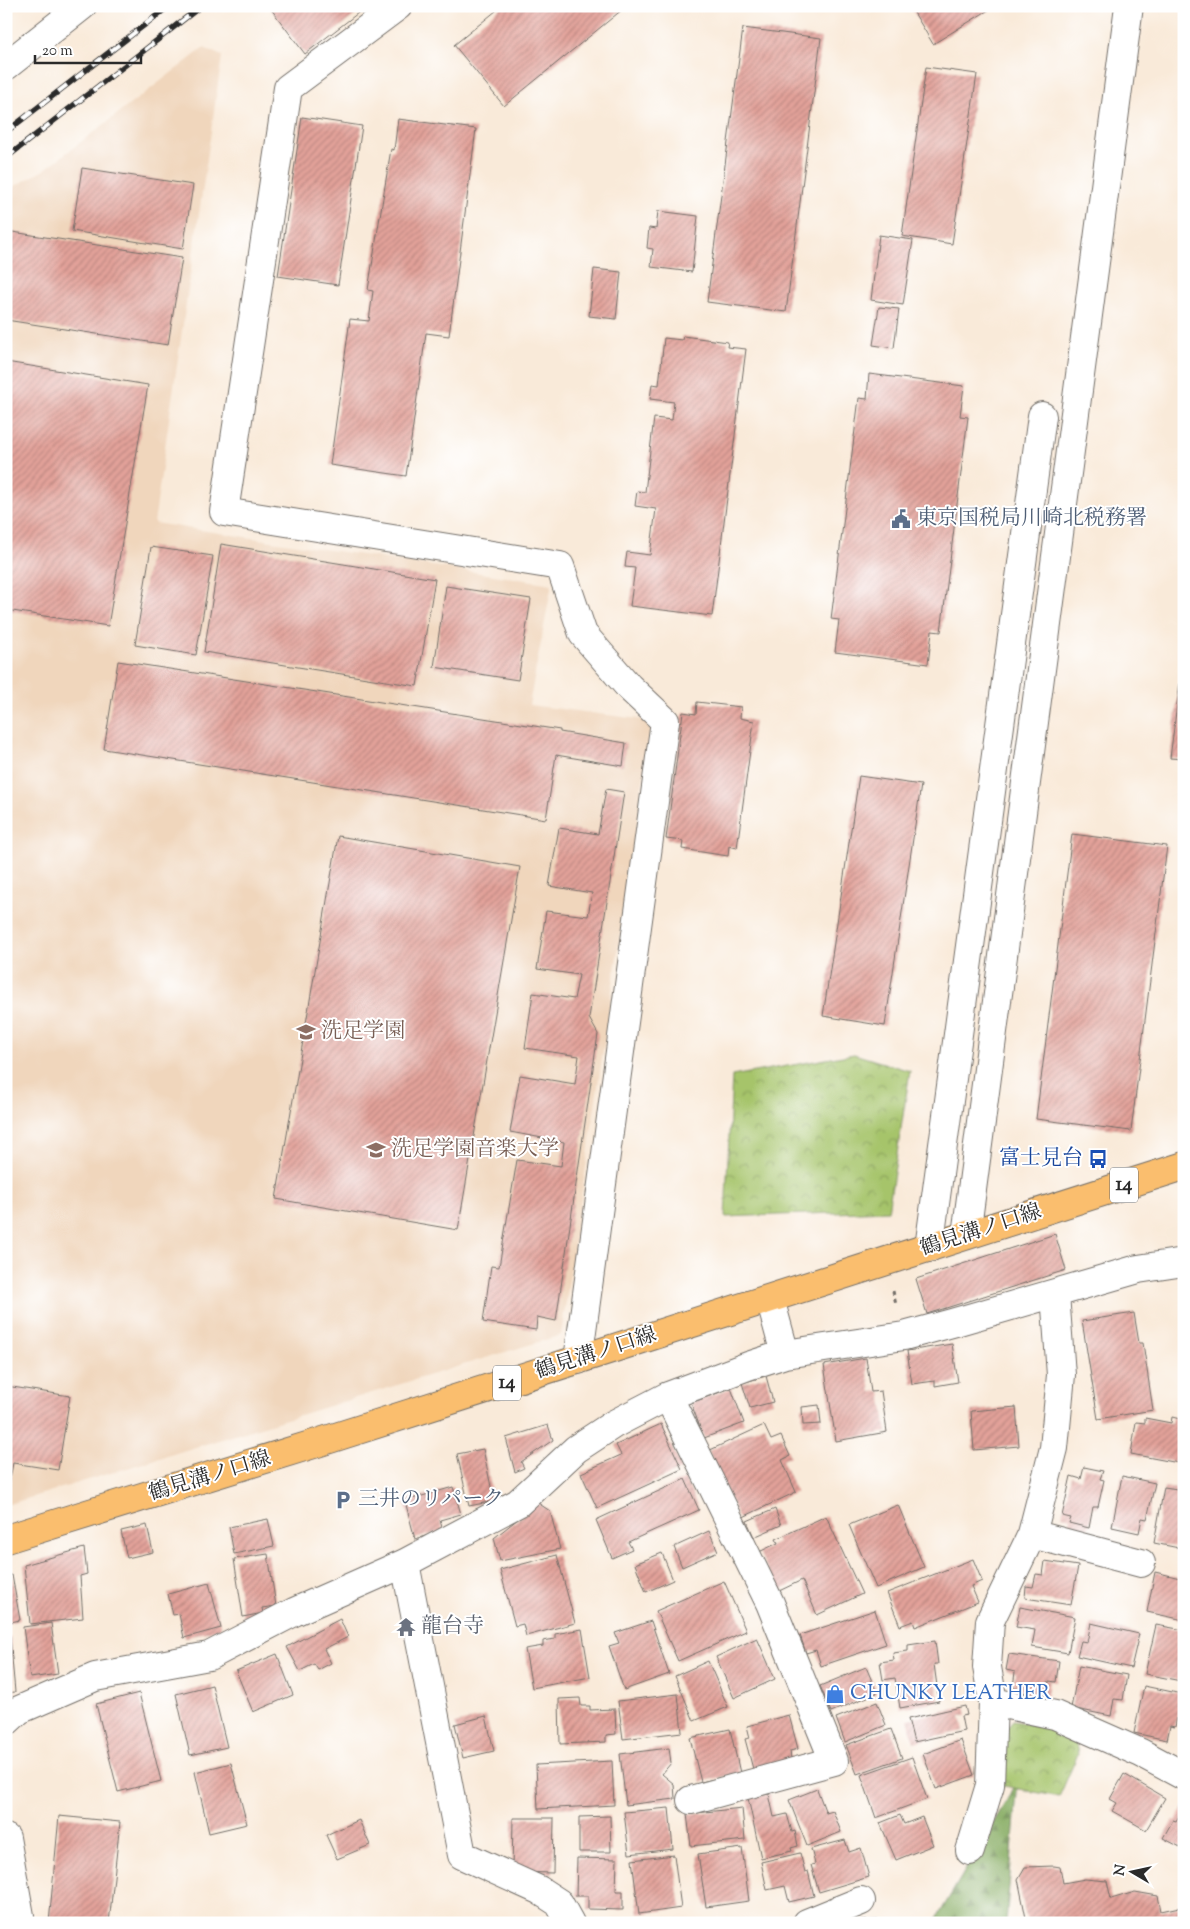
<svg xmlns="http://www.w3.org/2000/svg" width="1190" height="1929" font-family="'Sorts Mill Goudy','Noto Serif JP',serif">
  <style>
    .built { fill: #f0d6bc }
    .forest { fill: url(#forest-firs); stroke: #586a45 }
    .park { fill: url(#park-crowns); stroke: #68784b }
    .building { fill: url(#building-hatch) }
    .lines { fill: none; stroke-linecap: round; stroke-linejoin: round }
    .minor-casing { stroke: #736e68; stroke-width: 30 }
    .major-casing { stroke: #736e68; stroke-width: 30 }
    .path { stroke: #736e68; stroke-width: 3; stroke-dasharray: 4 4; stroke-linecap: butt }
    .minor { stroke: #fff; stroke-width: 28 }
    .major { stroke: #fabe6e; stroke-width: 28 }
    .rail-casing { stroke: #2b2b2b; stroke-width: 5.5 }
    .rail { stroke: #fff; stroke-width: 4; stroke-dasharray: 11; stroke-linecap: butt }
    .labels { text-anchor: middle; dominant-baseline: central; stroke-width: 4; stroke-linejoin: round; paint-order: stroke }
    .shield { fill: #fff; stroke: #6b6b6b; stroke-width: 1 }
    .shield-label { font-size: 20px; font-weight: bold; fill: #2b2b2b }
    .service-label { font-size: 21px; fill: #4e5e75; stroke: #fff; text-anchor: start }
    .education-label { font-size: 21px; fill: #785e54; stroke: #fff; text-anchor: start }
    .transit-label { font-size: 21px; fill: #164399; stroke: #fff; text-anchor: end }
    .street-label { font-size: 21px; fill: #2b2b2b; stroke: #fff }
    .worship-label { font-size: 21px; fill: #5b616d; stroke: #fff; text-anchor: start }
    .shop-label { font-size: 21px; fill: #366cbe; stroke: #fff; text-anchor: start }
  </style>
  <defs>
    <pattern id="forest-firs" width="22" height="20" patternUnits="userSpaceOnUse" patternTransform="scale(1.25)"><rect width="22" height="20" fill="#84aa5f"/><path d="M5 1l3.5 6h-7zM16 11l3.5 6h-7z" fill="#6c8b4f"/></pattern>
    <pattern id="park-crowns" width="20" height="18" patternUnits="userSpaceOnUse" patternTransform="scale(1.25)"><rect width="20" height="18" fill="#a6c46b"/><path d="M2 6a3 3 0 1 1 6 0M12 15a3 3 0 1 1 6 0" fill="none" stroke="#879f58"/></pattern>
    <pattern id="building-hatch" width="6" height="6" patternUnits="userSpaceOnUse" patternTransform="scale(1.25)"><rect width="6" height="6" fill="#e3a29a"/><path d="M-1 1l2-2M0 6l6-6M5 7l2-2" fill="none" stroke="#b8847e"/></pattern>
  </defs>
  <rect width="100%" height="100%" fill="#fff"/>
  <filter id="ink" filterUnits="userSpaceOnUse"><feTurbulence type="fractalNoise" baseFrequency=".02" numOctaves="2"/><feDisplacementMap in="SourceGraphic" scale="10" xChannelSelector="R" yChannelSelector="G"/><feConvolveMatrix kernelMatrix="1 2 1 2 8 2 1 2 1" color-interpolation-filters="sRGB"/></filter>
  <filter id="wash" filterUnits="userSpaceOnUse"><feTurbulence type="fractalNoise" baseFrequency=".0096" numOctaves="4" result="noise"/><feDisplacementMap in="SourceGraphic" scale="20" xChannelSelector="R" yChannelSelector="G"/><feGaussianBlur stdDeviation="1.12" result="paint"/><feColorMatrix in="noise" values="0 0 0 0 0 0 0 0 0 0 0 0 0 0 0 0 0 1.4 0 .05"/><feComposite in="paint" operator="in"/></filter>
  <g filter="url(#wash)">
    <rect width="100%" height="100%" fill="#f9ead9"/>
    <path class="built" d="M204,48L222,56L154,523L552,584L529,705L646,720L651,728L561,1335L6,1505V191L44,170Z"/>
    <path class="forest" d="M1018,1781L1006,1923H934Z"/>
    <path class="park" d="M854,1054L910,1071L888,1211L725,1217L732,1076Z
      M1013,1721L1042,1726L1075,1739L1078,1754L1059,1797L1000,1785V1736Z"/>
    <g id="blocks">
      <path class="building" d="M274,6H367L305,54L271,9Z
        M502,6H620L623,9L504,106L454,45Z
        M910,6H995L933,44Z
        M743,28L821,38L786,312L707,302Z
        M926,67L977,74L952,244L902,236Z
        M302,117L362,126L338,285L278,276Z
        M398,119L476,129L449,336L426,333L406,476L330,465L350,319L369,321L373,291L368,290L391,149L394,150Z
        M82,168L193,185L183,249L72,231Z
        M658,211L698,216L692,272L651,267L653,249L647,248L649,228L656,229Z
        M6,231L182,258L168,345L6,320Z
        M879,235L913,240L903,305L871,300Z
        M594,269L621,272L616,319L589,316Z
        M879,307L899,309L894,348L873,345Z
        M683,336L728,342L727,347L746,349L712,616L630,606L635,568L625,567L627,552L650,555L656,509L635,506L637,491L645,492L654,418L672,420L674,402L650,399L652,384L659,385L664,338L682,340Z
        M6,362L148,385L108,626L6,610Z
        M869,374L964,386L960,416L968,417L941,632L932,631L928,664L835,652L839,620L831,619L859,398L867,399Z
        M221,544L435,579L417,686L204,652Z
        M151,547L213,556L196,655L135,645Z
        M446,586L531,599L518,680L434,667Z
        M1183,658L1184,659V759L1170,758Z
        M118,661L560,730V732L626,743L623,766L556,755L546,819L104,749Z
        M697,702L741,707L740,718L754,721L737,848L729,846L728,856L682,849L683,841L666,839L683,712L696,714Z
        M859,776L921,785L885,1026L823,1016Z
        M606,789L624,792L589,1018L598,1034L556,1321L537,1317L536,1330L483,1322L491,1266L499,1267L517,1160L561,1166L564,1142L510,1132L520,1075L575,1084L579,1056L525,1048L533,993L574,999L579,975L537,969L546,911L588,916L592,893L549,886L559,828L598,834Z
        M1072,834L1167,846L1131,1131L1036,1119Z
        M338,836L520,867L458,1230L276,1199Z
        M1055,1234L1066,1270L927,1314L916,1279Z
        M1134,1313L1139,1343H1143L1153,1410L1098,1419L1082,1321Z
        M952,1344L958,1382L935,1386V1381L912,1384L907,1351Z
        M866,1358L871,1392L881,1391L887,1432L836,1441L824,1365Z
        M766,1376L773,1402L750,1408L742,1383Z
        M6,1386L70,1396L58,1470L13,1463L7,1496Z
        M731,1388L744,1423L704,1438L691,1403Z
        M819,1405L821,1424L803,1425L802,1407Z
        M1016,1407L1019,1446L974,1450L971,1411Z
        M1172,1417L1184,1420V1464L1131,1454L1136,1422L1145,1423V1418L1171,1423Z
        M661,1424L682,1469L597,1508L581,1473L621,1455L616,1445Z
        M548,1425L553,1440L521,1462L524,1468L515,1472L506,1438Z
        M764,1425L771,1440L781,1436L790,1456L782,1460L796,1492L739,1519L708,1451Z
        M483,1449L494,1501L469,1506L457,1454Z
        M1084,1467L1103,1471L1100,1479L1104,1480L1098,1507H1093L1089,1528L1069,1523L1071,1518L1062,1516L1071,1476L1081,1479Z
        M1122,1476L1155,1483L1147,1519L1142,1518L1139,1533L1112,1527Z
        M685,1479L699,1510L628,1542L632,1549L612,1558L596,1520Z
        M453,1487L461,1514L440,1520L443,1531L415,1539L405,1501Z
        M1164,1487L1184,1490V1549L1154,1543Z
        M538,1503L550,1511L560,1549L500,1561L494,1538Z
        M898,1505L924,1567L876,1588L849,1525Z
        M775,1509L781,1525L754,1537L747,1521Z
        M826,1516L862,1594L817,1615L802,1580L777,1592L759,1552L778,1543L776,1539Z
        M268,1519L274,1546L234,1554L229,1527Z
        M147,1525L153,1552L127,1558L121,1531Z
        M709,1531L718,1551L682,1567L674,1547Z
        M84,1548L87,1574L80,1576L83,1618L30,1624L24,1565Z
        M662,1553L673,1580L646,1592L635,1564Z
        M268,1554L276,1606L262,1608L263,1613L243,1617L234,1559Z
        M557,1555L575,1623L526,1636L523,1624L515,1626L500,1570Z
        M973,1559L982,1581L971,1586L978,1602L915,1627L913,1621L900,1626L887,1593Z
        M1045,1561L1078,1566L1071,1605L1025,1598L1026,1586L1033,1587L1036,1574L1043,1575Z
        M1155,1572L1180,1578L1181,1572L1184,1573V1620L1147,1612Z
        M12,1575L20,1620L6,1623V1576Z
        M724,1581L746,1631L678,1661L656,1611Z
        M209,1583L221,1628L184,1638L179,1614L173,1615L168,1594Z
        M1020,1607L1075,1617L1068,1653L1032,1647L1035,1630L1016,1627Z
        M875,1610L886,1644L821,1666L816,1650L806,1653L800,1635Z
        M340,1619L348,1637L324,1649L331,1663L318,1670L314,1664L300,1671L287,1647Z
        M651,1621L669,1674L624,1690L609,1646L619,1643L615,1633Z
        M51,1623L58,1674L30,1678L23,1627Z
        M1091,1623L1139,1634L1131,1668L1077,1656L1081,1641L1087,1642Z
        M1156,1625L1184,1630V1666L1181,1681L1145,1674Z
        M582,1629L590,1677L532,1688L525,1649L543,1646V1641L555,1639V1634Z
        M6,1636H10L15,1692L6,1693Z
        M757,1638L775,1679L734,1698L716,1657Z
        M935,1641L938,1664H934L939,1701L900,1708L895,1678L883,1680L880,1662L894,1660L893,1653L908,1651V1645Z
        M277,1654L293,1695L253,1712L236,1671Z
        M1009,1654L1059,1661L1056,1682L1049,1681L1047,1696L1022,1692V1689L1013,1687L1015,1672L1006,1670Z
        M708,1661L728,1707L694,1721L675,1676Z
        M1079,1666L1127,1675L1123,1700L1114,1699L1111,1716L1071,1708Z
        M866,1667L877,1693L831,1712L820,1686Z
        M212,1685L227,1747L190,1755L176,1694Z
        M1144,1686L1182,1694L1175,1727L1170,1726L1167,1740L1134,1733Z
        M139,1693L161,1781L118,1792L96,1704Z
        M678,1694L682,1732L623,1739L618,1701Z
        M580,1698L581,1706H590V1710L615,1709L616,1734L606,1735V1742L560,1744L559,1699Z
        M877,1702L886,1725L845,1742L836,1718Z
        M965,1706L967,1715L961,1716L964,1731L914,1742L908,1719Z
        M789,1715L798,1749L790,1751L791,1759L753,1769L745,1739L750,1738L747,1726Z
        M486,1716L494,1751L463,1758L455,1724Z
        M730,1729L740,1773L701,1782L690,1738Z
        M891,1729L902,1758L857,1774L846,1745Z
        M961,1740L974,1775L936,1789L923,1754Z
        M669,1748L671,1763L662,1774L674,1784L675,1799L626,1805L620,1754Z
        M912,1757L927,1799L876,1818L861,1775Z
        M612,1761L614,1805L538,1809L536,1765Z
        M231,1763L247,1824L209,1833L195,1772Z
        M1124,1774L1165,1798L1146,1830L1112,1811L1117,1803L1110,1799Z
        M817,1789L826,1813L833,1811L841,1832L807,1846L789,1800Z
        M769,1794L774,1817L787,1814L792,1832L795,1831L798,1846L791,1848L792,1851L761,1858L748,1798Z
        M1184,1807V1849L1163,1838L1173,1820L1176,1821Z
        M669,1808L673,1849L629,1854L624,1812Z
        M742,1808L745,1840L691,1846L687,1814Z
        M900,1815L904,1824L922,1817L933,1845L896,1860L880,1823Z
        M59,1816L120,1822L109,1923H49Z
        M610,1816L611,1852H579V1817Z
        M513,1818H554L553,1873L512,1872Z
        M359,1820L370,1845L337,1859L326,1835Z
        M845,1840L849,1852L861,1848L869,1877L819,1892L811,1865L815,1864L811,1849Z
        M742,1848L749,1901L706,1907L698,1854Z
        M800,1853L805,1872L808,1871L814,1896L789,1902L785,1886L767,1890L761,1862Z
        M674,1855L681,1908L639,1914L632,1860Z
        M577,1858L617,1859L616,1891H623V1910L588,1909V1896H576Z
        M1054,1866L1060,1867L1063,1883L1085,1879L1107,1881L1111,1899L1135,1892L1158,1896L1161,1911L1184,1906V1923H1027L1018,1879L1025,1867Z
        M550,1919L551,1923H536V1922Z
        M880,1920V1923H859V1921Z"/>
    </g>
  </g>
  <g filter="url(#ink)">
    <use href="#blocks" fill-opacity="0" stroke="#736e68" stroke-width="1"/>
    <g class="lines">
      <g class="minor-casing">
        <path id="minor" d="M398,6L288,88L224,512L560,566L583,634L629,687L665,721L578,1360
          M6,66L82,6
          M966,1235L1129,6
          M929,1248L1042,416
          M770,1299L785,1354
          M668,1396L770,1603L834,1761L691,1800
          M1032,1534L1141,1563
          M405,1563L462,1855L539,1890L559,1903L570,1923
          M993,1702L1055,1715L1141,1753L1184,1776
          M6,1722L19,1710L95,1677L209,1656L294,1612L405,1563L518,1503L576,1449L614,1424L668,1396L748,1366L785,1354L904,1336L952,1323L1138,1269L1184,1262
          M6,1838L20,1916L19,1923
          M970,1851L990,1785L993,1702L987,1667L990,1621L1032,1534L1054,1448L1061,1375L1055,1294
          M807,1923L861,1901"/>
      </g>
      <g class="major-casing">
        <path id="major" d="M6,1539L317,1443L1184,1166"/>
      </g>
      <path class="path" d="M893,1291L896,1305"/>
      <use href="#minor" class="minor"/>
      <use href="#major" class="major"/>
      <g class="rail-casing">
        <path id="rail" d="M6,132L169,6
          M6,158L201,6"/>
      </g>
      <use href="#rail" class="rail"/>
    </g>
  </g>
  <defs>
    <g id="civic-bare" transform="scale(1.5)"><path d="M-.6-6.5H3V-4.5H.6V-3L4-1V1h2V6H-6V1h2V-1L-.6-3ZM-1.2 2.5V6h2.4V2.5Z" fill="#5c6f8a" stroke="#fff" stroke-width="2.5" paint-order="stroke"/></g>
    <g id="university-bare" transform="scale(1.5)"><path d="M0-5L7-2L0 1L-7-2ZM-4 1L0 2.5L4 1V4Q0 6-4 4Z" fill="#8d6e63" stroke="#fff" stroke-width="2.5" paint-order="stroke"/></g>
    <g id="bus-bare" transform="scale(1.5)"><path d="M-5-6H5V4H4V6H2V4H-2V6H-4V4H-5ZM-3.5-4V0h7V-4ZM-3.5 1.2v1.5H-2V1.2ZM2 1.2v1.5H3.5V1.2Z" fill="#1a4fb4" stroke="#fff" stroke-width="2.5" paint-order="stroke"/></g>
    <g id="parking-bare" transform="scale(1.5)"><path d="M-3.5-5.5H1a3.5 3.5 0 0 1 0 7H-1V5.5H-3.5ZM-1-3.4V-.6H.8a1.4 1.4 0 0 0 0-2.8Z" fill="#5c6f8a" stroke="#fff" stroke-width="2.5" paint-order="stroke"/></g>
    <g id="temple-bare" transform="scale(1.5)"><path d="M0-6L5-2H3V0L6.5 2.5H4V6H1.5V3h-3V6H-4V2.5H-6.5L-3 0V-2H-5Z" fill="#6b7280" stroke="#fff" stroke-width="2.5" paint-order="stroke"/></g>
    <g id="shop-bare" transform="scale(1.5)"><path d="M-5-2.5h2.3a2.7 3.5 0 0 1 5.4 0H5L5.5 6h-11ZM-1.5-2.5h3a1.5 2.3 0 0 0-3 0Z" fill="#3f7fe0" stroke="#fff" stroke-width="2.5" paint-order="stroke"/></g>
  </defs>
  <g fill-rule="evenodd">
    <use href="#civic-bare" x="901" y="519"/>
    <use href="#university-bare" x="306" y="1032"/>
    <use href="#university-bare" x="376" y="1150"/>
    <use href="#bus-bare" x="1098" y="1159"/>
    <use href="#parking-bare" x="343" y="1500"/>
    <use href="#temple-bare" x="406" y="1627"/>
    <use href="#shop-bare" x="835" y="1694"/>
  </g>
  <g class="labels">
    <g class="shield">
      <rect x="1110" y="1167.5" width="28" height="35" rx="4"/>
      <rect x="493" y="1365.5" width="28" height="35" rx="4"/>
    </g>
    <g class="shield-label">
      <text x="1124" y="1185">14</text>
      <text x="507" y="1383">14</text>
    </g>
    <g class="service-label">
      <text x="916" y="519">東京国税局川崎北税務署</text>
      <text x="358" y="1500">三井のリパーク</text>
    </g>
    <g class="education-label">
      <text x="321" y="1032">洗足学園</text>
      <text x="391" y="1150">洗足学園音楽大学</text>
    </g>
    <g class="transit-label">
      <text x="1083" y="1159">富士見台</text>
    </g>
    <g class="street-label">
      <text transform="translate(981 1231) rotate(-18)">鶴見溝ノ口線</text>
      <text transform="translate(596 1354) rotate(-18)">鶴見溝ノ口線</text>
      <text transform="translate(210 1477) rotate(-17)">鶴見溝ノ口線</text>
    </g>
    <g class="worship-label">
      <text x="421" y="1627">龍台寺</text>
    </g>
    <g class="shop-label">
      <text x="850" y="1694">CHUNKY LEATHER</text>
    </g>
  </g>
  <rect width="1190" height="1929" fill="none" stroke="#fff" stroke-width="25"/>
  <g transform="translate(1132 1872) rotate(279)" stroke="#ffffff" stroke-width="4" paint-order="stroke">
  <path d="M0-4L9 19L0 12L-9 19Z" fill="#2b2b2b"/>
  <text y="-8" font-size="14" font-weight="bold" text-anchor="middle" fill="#2b2b2b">N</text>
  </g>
  <path d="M35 55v8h106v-8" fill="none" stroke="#2b2b2b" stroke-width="2.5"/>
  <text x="42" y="55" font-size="15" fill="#2b2b2b" stroke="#ffffff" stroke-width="4" paint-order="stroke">20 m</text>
</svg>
